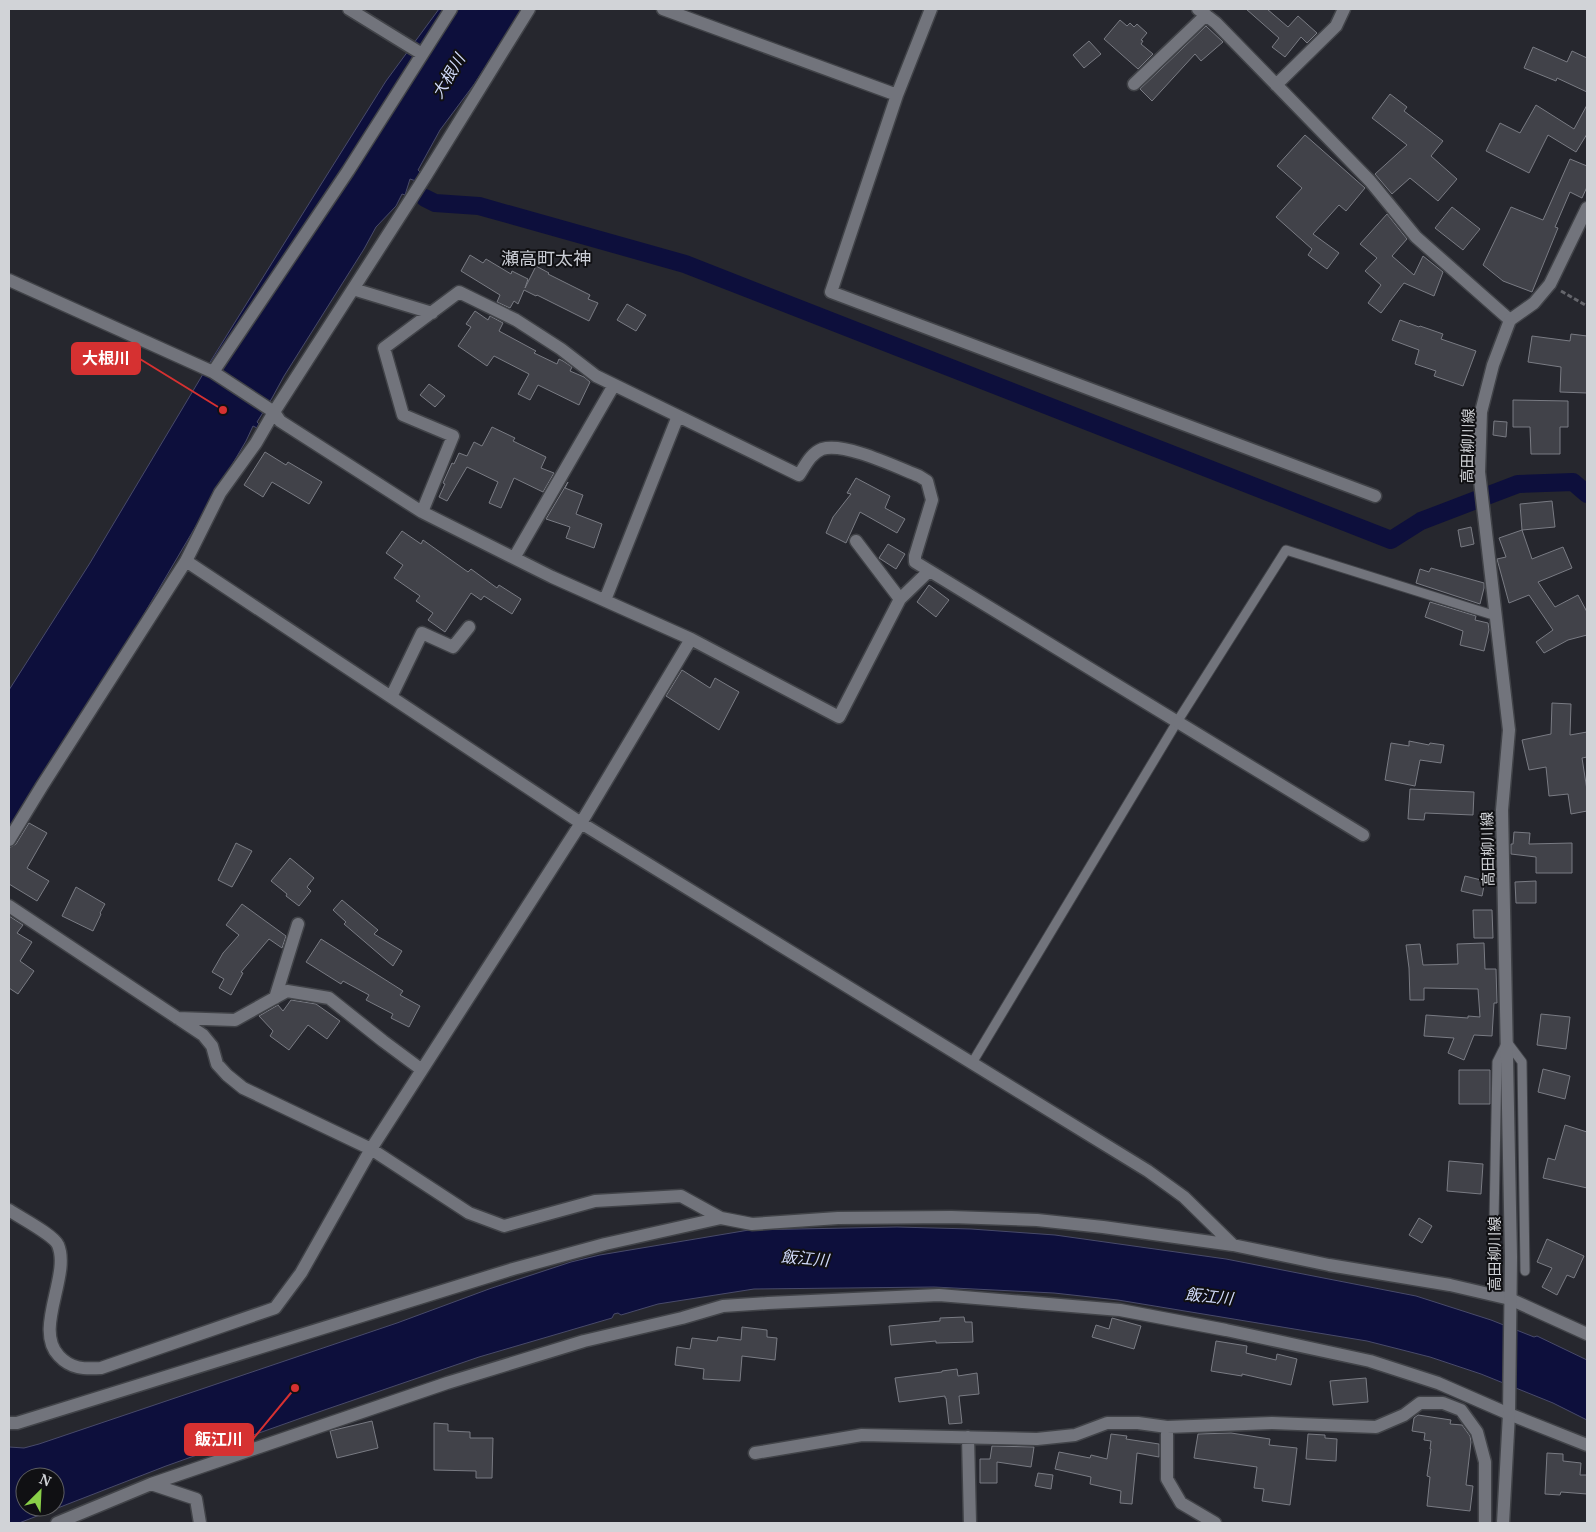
<svg xmlns="http://www.w3.org/2000/svg" width="1596" height="1532" font-family="'Noto Serif','Noto Sans JP',serif">
  <style>
    .water { fill: #0d0f3c; stroke: #484a6a; fill-rule: evenodd }
    .lines { fill: none; stroke-linecap: round; stroke-linejoin: round }
    .canal { stroke: #0d0f3c; stroke-width: 18 }
    .building { fill: #414249; stroke: #797b83 }
    .service-casing { stroke: #414348; stroke-width: 11 }
    .minor-casing { stroke: #414348; stroke-width: 15 }
    .tertiary-casing { stroke: #414348; stroke-width: 15 }
    .secondary-casing { stroke: #414348; stroke-width: 15 }
    .path { stroke: #65666c; stroke-width: 3; stroke-dasharray: 5 2.5; stroke-linecap: butt }
    .service { stroke: #72747c; stroke-width: 9 }
    .minor { stroke: #72747c; stroke-width: 12 }
    .tertiary { stroke: #72747c; stroke-width: 12 }
    .secondary { stroke: #72747c; stroke-width: 12 }
    .labels { text-anchor: middle; dominant-baseline: central; stroke-width: 4; stroke-linejoin: round; paint-order: stroke }
    .street-label { font-size: 15px; fill: #d1d3d7; stroke: #101013 }
    .water-label { font-size: 16px; font-style: italic; fill: #d0d9f9; stroke: #101013 }
    .quarter-label { font-size: 18px; fill: #cacdd5; stroke: #101013 }
    .leader { fill: none; stroke: #d63131; stroke-width: 2 }
    .callout-dot { fill: #d63131; stroke: #101013; stroke-width: 2 }
    .callout { fill: #d63131; stroke: #d63131; stroke-width: 2 }
    .callout-label { font-size: 16px; text-anchor: middle; font-weight: bold; fill: #fff }
  </style>
  <rect width="100%" height="100%" fill="#26272e"/>
  <path class="water" d="M439,9H522L475,83L440,130L418,170L420,172L416,181L410,179L405,195L402,194L396,206L376,227L364,249L284,376L272,398L257,422L259,424L257,428L253,426L246,441L71,738L9,834V690L90,563L212,359L320,186L386,81Z
    M897,1227L971,1229L1055,1235L1226,1259L1416,1296L1491,1320L1534,1337L1537,1336L1587,1360V1420L1553,1403L1481,1374L1430,1357L1367,1341L1118,1300L1054,1293L934,1287L754,1289L658,1304L621,1315L618,1313L614,1314L612,1318L479,1357L304,1417L166,1466L19,1523H9V1447L24,1448L39,1444L397,1323L489,1289L571,1262L600,1255L749,1230ZM25,1477H55V1507H25Z"/>
  <g class="lines">
    <path class="canal" d="M425,198L435,203L479,206L685,264L1391,540L1421,521L1518,484L1573,482L1587,494"/>
  </g>
  <path class="building" d="M1246,9H1267L1288,27L1298,16L1317,33L1307,43L1301,37L1285,57L1272,47L1279,38Z
    M1120,20L1127,26L1130,23L1134,27L1137,24L1147,33L1141,40L1143,41L1141,44L1153,54L1138,69L1104,39Z
    M1206,26L1223,42L1201,61L1195,54L1152,101L1140,89Z
    M1089,41L1101,54L1084,68L1073,55Z
    M1533,47L1567,62L1572,51L1587,58V92L1557,78L1556,81L1524,68Z
    M1390,94L1407,107L1404,111L1443,141L1431,156L1457,179L1438,201L1410,178L1392,194L1375,174L1407,145L1372,118Z
    M1536,105L1574,129L1587,105V134L1576,152L1548,135L1529,173L1486,151L1500,123L1520,133Z
    M1305,135L1365,188L1346,211L1339,205L1313,234L1339,253L1327,269L1308,255L1312,249L1276,217L1302,188L1277,166Z
    M1570,159L1587,166V187L1582,198L1570,192L1555,227L1558,228L1532,292L1503,281L1483,265L1511,207L1543,220Z
    M1452,207L1480,229L1463,250L1435,228Z
    M1387,214L1407,239L1392,256L1414,275L1423,256L1443,272L1434,296L1404,283L1381,313L1368,303L1381,285L1365,271L1377,258L1360,244Z
    M470,255L483,263L486,259L511,274L512,271L528,279L525,288L536,266L549,273L548,274L590,295L588,299L598,303L589,321L537,295L536,296L524,290L518,304L514,301L510,308L497,302L500,295L461,271Z
    M627,304L646,315L636,331L617,320Z
    M475,311L488,320L490,316L503,323L499,331L536,351L534,353L557,364L559,359L563,361L572,367L570,371L584,377L590,382L579,405L538,385L530,400L518,394L529,374L494,356L487,366L458,346L471,327L466,324Z
    M1400,320L1419,327L1420,326L1443,334L1441,339L1476,351L1463,386L1434,376L1436,371L1415,364L1419,350L1392,340Z
    M1571,334L1587,336V393L1560,392L1561,367L1528,362L1532,336L1570,341Z
    M429,384L445,396L435,407L420,395Z
    M1513,400L1568,401V427H1560V454H1531L1530,427H1513Z
    M1494,421L1507,422L1506,437L1493,435Z
    M492,427L515,438L513,441L546,457L541,468L554,473L543,492L514,478L501,508L489,503L498,482L467,467L447,501L439,497L445,484L443,483L452,463L454,464L459,453L467,456L474,442L482,446Z
    M265,452L286,465L288,462L322,482L309,504L272,482L263,497L244,485Z
    M856,478L890,496L885,508L905,519L897,533L860,512L846,543L826,533L833,517L851,494L847,493Z
    M568,482L565,488L583,495L576,514L602,524L594,548L566,538L570,527L546,519Z
    M1552,501L1555,527L1522,530L1532,559L1563,547L1572,568L1538,582L1555,607L1578,595L1587,612V635L1568,640L1544,653L1536,642L1553,630L1529,595L1509,603L1497,559L1506,557L1499,538L1522,530L1520,504Z
    M1471,527L1474,544L1461,547L1458,530Z
    M402,531L421,544L423,540L468,572L471,569L497,588L499,585L521,599L512,614L484,596L481,600L471,593L445,632L428,620L433,613L416,601L420,596L394,578L403,565L386,553Z
    M888,544L905,554L896,569L879,558Z
    M1431,568L1484,583V588L1480,604L1416,583L1420,569L1429,572Z
    M929,585L949,600L936,617L917,602Z
    M1430,602L1476,616L1475,620L1488,623L1489,630L1484,651L1460,645L1463,631L1425,617Z
    M682,670L710,688L715,678L739,692L719,730L666,696Z
    M1552,703L1571,704L1570,735L1587,732V757L1582,758L1587,790V811L1571,814L1568,794L1549,796L1546,767L1529,770L1522,740L1551,734Z
    M1409,741L1429,745L1430,743L1444,745L1441,763L1420,760L1415,786L1385,780L1391,743L1409,746Z
    M1410,789L1474,792L1473,815L1425,813L1424,820L1408,819Z
    M29,823L47,833L27,868L49,881L37,901L9,884V848L16,844Z
    M1514,832L1530,833L1529,844L1572,843V873H1536V857L1511,854V844H1513Z
    M236,843L252,851L232,887L218,880Z
    M290,858L314,878L307,887L311,891L299,906L286,896L287,894L271,881Z
    M1465,876L1485,881L1482,896L1461,891Z
    M1536,881V903H1516L1515,882Z
    M76,887L105,904L100,913L101,914L93,931L62,916Z
    M342,900L378,930L374,934L402,951L393,966L344,924L346,922L333,910Z
    M242,904L286,936L282,948L269,939L241,972L243,973L231,995L219,988L224,979L212,972L223,953L239,935L226,925Z
    M1473,910H1492L1493,938H1474Z
    M9,916L23,925L17,933L32,942L20,961L34,971L18,994L9,988Z
    M321,939L403,991L400,995L420,1006L409,1027L391,1018L393,1014L366,1000L369,995L343,981L341,984L306,962Z
    M1484,943L1485,969H1496L1497,1003H1494L1492,1036L1474,1035L1464,1060L1448,1053L1454,1038L1424,1036L1426,1015L1468,1018V1016L1480,1017L1478,989L1424,988V1000H1410L1409,968L1406,945L1420,944L1423,965L1458,964L1457,944Z
    M291,1000L316,1004L340,1021L327,1039L308,1025L289,1050L270,1036L273,1031L259,1016L278,1005L283,1011Z
    M1541,1014L1570,1017L1566,1049L1537,1045Z
    M1543,1069L1570,1076L1565,1099L1538,1092Z
    M1459,1070H1490V1104H1459Z
    M1565,1125L1587,1132V1188L1543,1178L1548,1158L1555,1160Z
    M1449,1161L1483,1164L1481,1194L1447,1191Z
    M1419,1218L1432,1226L1422,1243L1409,1235Z
    M1547,1239L1584,1256L1574,1278L1567,1275L1557,1295L1542,1287L1552,1268L1537,1262Z
    M964,1317L965,1322H972L973,1342L936,1343V1341L891,1345L889,1326L940,1321V1318Z
    M1112,1318L1141,1326L1134,1349L1092,1337L1096,1325L1109,1329Z
    M742,1327L767,1330V1337L777,1338L775,1360L742,1356L740,1381L703,1379L704,1369L675,1365L677,1347L690,1349L692,1338L717,1341L718,1337L741,1340Z
    M1216,1341L1247,1346L1246,1353L1276,1360L1277,1354L1297,1359L1291,1385L1242,1374V1376L1211,1371Z
    M957,1369L958,1376L977,1373L979,1394L959,1396L962,1423L949,1424L946,1398H945V1396L899,1402L895,1378L942,1372V1371Z
    M1366,1378L1368,1402L1333,1405L1330,1381Z
    M1418,1415L1451,1420L1450,1424L1462,1425L1470,1436L1471,1442L1466,1485L1473,1486L1470,1511L1427,1506L1430,1477L1427,1476L1431,1449H1430L1431,1441L1424,1440L1425,1433L1412,1431L1414,1418Z
    M372,1421L378,1448L337,1458L330,1431Z
    M434,1423L448,1424V1431L470,1432V1438H493L492,1478H476V1471L434,1470Z
    M1231,1433L1270,1439L1269,1445L1297,1448L1290,1505L1262,1501L1264,1489L1254,1488L1257,1467L1194,1458L1198,1434Z
    M1111,1434L1127,1436L1126,1439L1159,1444V1457L1137,1453L1132,1504L1120,1503L1121,1491L1090,1484L1091,1477L1055,1469L1059,1452L1090,1458L1091,1455L1107,1459Z
    M1308,1434L1325,1435V1438L1337,1439L1336,1461L1306,1459Z
    M992,1446L1034,1447L1031,1467L997,1462V1483H980V1459H990Z
    M1547,1453L1563,1454V1461L1581,1463L1580,1475H1587V1494L1561,1492L1560,1495L1545,1494Z
    M1038,1473L1053,1475L1051,1489L1035,1486Z"/>
  <g class="lines">
    <g class="service-casing">
      <path id="service" d="M972,1063L1177,722L1286,550L1496,616
        M1496,1272H1493L1497,1062L1507,1042L1522,1062L1525,1271"/>
    </g>
    <g class="minor-casing">
      <path id="minor" d="M349,9L422,54
        M663,9L897,95
        M931,9L897,95L831,292L1375,496
        M1198,9L1216,23L1370,181L1416,237L1510,320
        M1134,84L1206,15
        M1276,85L1336,26L1344,9
        M9,280L213,372L274,412L280,421L422,512L552,577L691,639L581,823L371,1149L301,1273L275,1308L101,1368C84,1369 71,1369 59,1356C33,1330 71,1275 58,1245C54,1235 19,1217 9,1210
        M353,289L432,313
        M213,372L348,171L451,9
        M422,512L453,436L403,415L384,348L459,292L516,320L561,349L596,376L799,475C805,466 811,453 822,449C845,442 896,467 919,476L927,481L932,500L915,556V562L1363,835
        M856,541L900,599
        M514,558L614,385
        M186,561L581,823L1148,1171L1184,1197L1233,1245
        M605,600L678,416
        M691,639L839,717L900,599L929,571
        M391,697L422,633L453,647L469,627
        M9,840L42,786L186,561L220,493L256,443L274,412L425,177L529,9
        M9,906L203,1035L212,1046L217,1064L227,1075L243,1088L371,1149L469,1213L504,1226L595,1201L681,1196L721,1218L752,1224L838,1218L951,1217L1037,1220L1103,1227L1233,1245L1329,1265L1450,1285L1510,1299
        M275,998L298,924
        M177,1018L235,1020L287,991L329,998L383,1041L422,1070
        M9,1423H17L513,1269L605,1244L721,1218
        M1167,1427V1479L1181,1503L1215,1523
        M968,1437L970,1523
        M755,1453L862,1435L1037,1439L1075,1435L1107,1423H1138L1167,1427L1272,1423L1376,1427L1404,1415L1420,1403H1443L1461,1410L1477,1432L1485,1462V1523
        M151,1484L196,1499L200,1523
        M57,1523L151,1484L447,1383L584,1341L682,1318L723,1306L768,1303L939,1295L1120,1310L1226,1330L1370,1361L1438,1383L1509,1414L1587,1445"/>
    </g>
    <g class="tertiary-casing">
      <path id="tertiary" d="M1510,1299L1587,1334"/>
    </g>
    <g class="secondary-casing">
      <path id="secondary" d="M1503,1523L1509,1414L1511,1257L1502,810L1509,730L1479,472L1481,412L1493,365L1510,320L1534,303L1550,284L1587,208"/>
    </g>
    <path class="path" d="M1561,291L1587,306"/>
    <use href="#service" class="service"/>
    <use href="#minor" class="minor"/>
    <use href="#tertiary" class="tertiary"/>
    <use href="#secondary" class="secondary"/>
  </g>
  <g class="labels">
    <g class="street-label">
      <text transform="translate(1467 446) rotate(-89)">高田柳川線</text>
      <text transform="translate(1487 849) rotate(-91)">高田柳川線</text>
      <text transform="translate(1494 1254) rotate(-90)">高田柳川線</text>
    </g>
    <g class="water-label">
      <text transform="translate(448 76) rotate(-59)">大根川</text>
      <text transform="translate(805 1258) rotate(5)">飯江川</text>
      <text transform="translate(1209 1296) rotate(6)">飯江川</text>
    </g>
    <g class="quarter-label">
      <text x="546" y="258">瀬高町太神</text>
    </g>
  </g>
  <path class="leader" d="M223 410L140 359M295 1388L253 1439"/>
  <g class="callout-dot">
    <circle cx="223" cy="410" r="5"/>
    <circle cx="295" cy="1388" r="5"/>
  </g>
  <g class="callout">
    <rect x="72" y="343" width="68" height="31" rx="5"/>
    <rect x="185" y="1424" width="68" height="31" rx="5"/>
  </g>
  <g class="callout-label">
    <text x="106" y="364">大根川</text>
    <text x="219" y="1445">飯江川</text>
  </g>
  <rect width="1596" height="1532" fill="none" stroke="#d1d3d7" stroke-width="20"/>
  <g transform="translate(40 1492) rotate(24)"><circle r="24" fill="#101013" stroke="#5d5e61"/>
  <path d="M0-4L9 19L0 12L-9 19Z" fill="#89cf48"/>
  <text y="-8" font-size="14" font-weight="bold" text-anchor="middle" fill="#d1d3d7">N</text>
  </g>
</svg>
